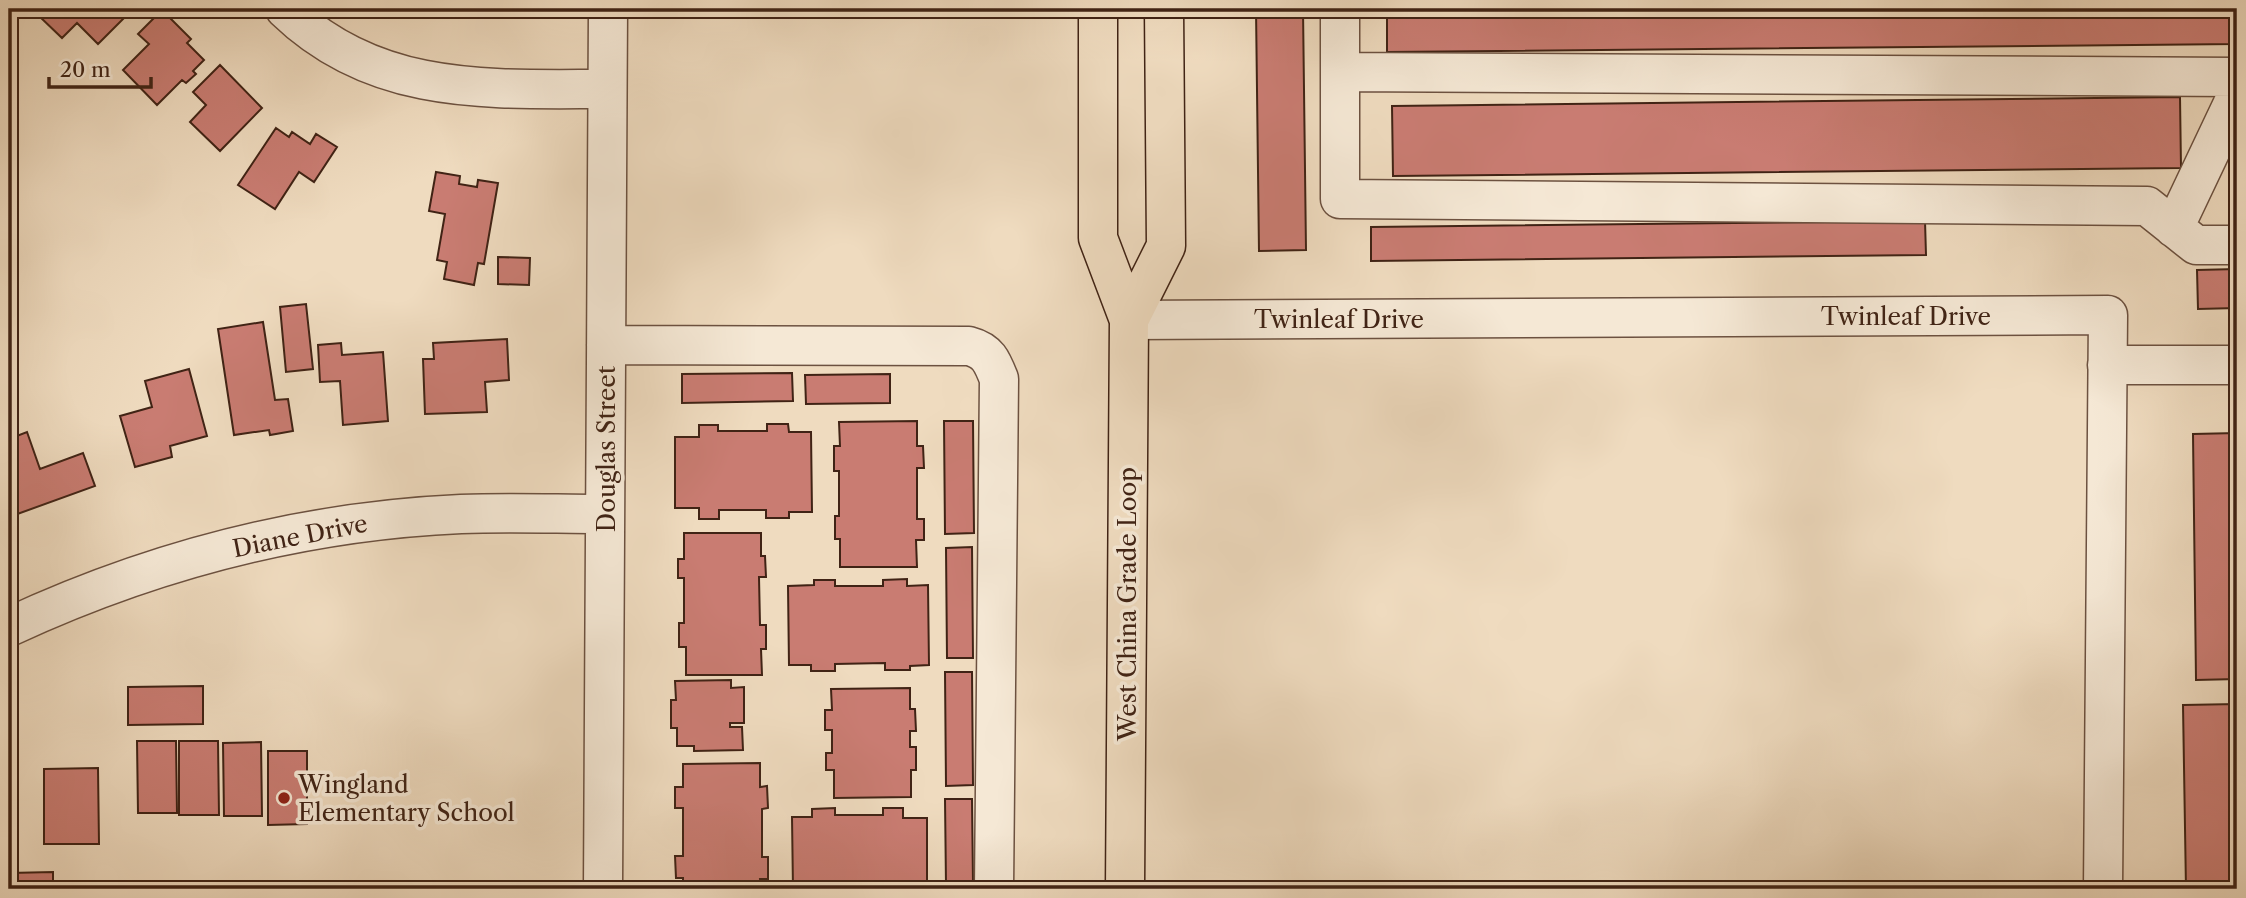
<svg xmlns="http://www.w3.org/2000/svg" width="2246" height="898" font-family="'Libre Caslon Text',serif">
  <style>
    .building { fill: #c97c72; stroke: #402315; stroke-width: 2 }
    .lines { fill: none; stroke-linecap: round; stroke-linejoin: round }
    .minor-casing { stroke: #6c5140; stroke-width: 41 }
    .major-casing { stroke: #402315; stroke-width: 41 }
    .minor { stroke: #f5e8d5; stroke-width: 38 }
    .major { stroke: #efdbbf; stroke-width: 38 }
    .poi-dot { fill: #8f2418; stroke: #f5e8d5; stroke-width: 2.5 }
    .labels { text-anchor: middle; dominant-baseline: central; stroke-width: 7; stroke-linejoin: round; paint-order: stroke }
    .street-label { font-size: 24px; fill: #402315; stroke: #f5e8d5 }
    .poi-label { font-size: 24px; fill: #402315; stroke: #f5e8d5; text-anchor: start }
  </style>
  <rect width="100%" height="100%" fill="#efdbbf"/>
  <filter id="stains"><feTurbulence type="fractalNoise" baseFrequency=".00286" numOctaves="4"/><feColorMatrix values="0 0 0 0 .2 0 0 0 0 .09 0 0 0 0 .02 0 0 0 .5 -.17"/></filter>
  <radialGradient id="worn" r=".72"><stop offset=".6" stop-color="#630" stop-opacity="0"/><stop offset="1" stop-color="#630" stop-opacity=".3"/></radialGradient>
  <path class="building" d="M46,9H133L98,44L77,23L62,38L39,16Z
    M1256,9H1303L1306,250L1259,251Z
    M1387,9H2237V44L1387,52Z
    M162,10L191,39L187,43L204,60L193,71L196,74L186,83L182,80L157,105L123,70L149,44L138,34Z
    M220,65L262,108L220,151L190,122L206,105L193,92Z
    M2180,97L2181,168L1393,176L1392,106Z
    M276,128L289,137L292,132L310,144L316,134L337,147L314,182L299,172L275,209L238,185Z
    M436,172L460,176L459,184L477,187L478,180L498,183L484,264L478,263L474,285L444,279L447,262L437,260L445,214L429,211Z
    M1925,221L1926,255L1371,261V227Z
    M498,257L530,258L529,285L498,284Z
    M2237,269V308L2198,309L2197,270Z
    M306,304L313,369L286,372L280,307Z
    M263,322L275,400L288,399L293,431L270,435L269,430L234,435L218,329Z
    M507,339L509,380L485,382L487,412L425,414L423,359H434L433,343Z
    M341,343L342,355L383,352L388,421L343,425L340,381L320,382L318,345Z
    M9,368L17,381L9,387Z
    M189,369L207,436L170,446L172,457L135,467L120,416L152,407L145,381Z
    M792,373L793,401L682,403V374Z
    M890,374V403L806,404L805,375Z
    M917,421V446H923L924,468H917V519H924V540H916L917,567H840V539H835V516H839V471H834V446H840L839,422Z
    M944,421H973L974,533L945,534Z
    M767,424H788L789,432H811L812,512H789V518H766V510H719V519H699V508H675V437H699V425H718V431H767Z
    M27,432L40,469L83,453L95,486L9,517V439Z
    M2237,433V679L2196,680L2193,434Z
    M684,533H761V556H765L766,577H759L760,625H766V649H761L762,675H686V647H679V623H684V578H678V559H684Z
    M972,547L973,658H947L946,548Z
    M907,579V586L928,585L929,665L910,666V670H885V663L835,664V671H811V665H789L788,586L814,585V580H835V586H883V580Z
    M945,672H972L973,785L946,786Z
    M731,680V688L744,687V723H730V727H742L743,750L694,751V746H677V728H671V700H676L675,681Z
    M203,686V724L128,725V687Z
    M910,688V709H915L916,731H910V747H916V770H911V797L834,798V770H826V753H832V730H825V710H832L831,689Z
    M2237,704V889H2186L2183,705Z
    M137,741H176L177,813H138Z
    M179,741H218L219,815H179Z
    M261,742L262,816H224L223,743Z
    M268,751H307V824L268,825Z
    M760,763V787L767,786L768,808L762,809V857H768V879H760L761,889H683V878H676L675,856H683V808H675V787H683V764Z
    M98,768L99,844H44V769Z
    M945,799H972L973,884L946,885Z
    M835,808V815H883V808H903V818H927V889H793L792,817H812V809Z
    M53,872V889H9V873Z"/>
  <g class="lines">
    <g class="minor-casing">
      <path id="minor" d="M285,9C376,97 490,89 607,89
        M1340,9V199L2147,206L2196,245H2237
        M1340,72L2237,77
        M2174,228L2237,95
        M1129,320L2108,315L2103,889
        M606,345L969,346C988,351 992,361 999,379L994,889
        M2107,365H2237
        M9,627C151,561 304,521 461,514C509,512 557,514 605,514
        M603,889L608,9"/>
    </g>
    <g class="major-casing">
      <path id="major" d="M1098,9V238L1129,320L1125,889
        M1129,320L1166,246L1164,9"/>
    </g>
    <use href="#minor" class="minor"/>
    <use href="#major" class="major"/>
  </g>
  <circle class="poi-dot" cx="284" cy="798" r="7"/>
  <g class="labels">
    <g class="street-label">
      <text x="1906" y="316">Twinleaf Drive</text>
      <text x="1339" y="319">Twinleaf Drive</text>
      <text transform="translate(606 449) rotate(-90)">Douglas Street</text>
      <text transform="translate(300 536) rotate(-11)">Diane Drive</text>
      <text transform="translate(1127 604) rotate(-90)">West China Grade Loop</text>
    </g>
    <g class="poi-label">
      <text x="298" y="784">Wingland<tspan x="298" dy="28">Elementary School</tspan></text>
    </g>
  </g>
  <rect width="2246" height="898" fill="none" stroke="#efdbbf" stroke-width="35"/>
  <rect x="10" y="10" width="2225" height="877" fill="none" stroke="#402315" stroke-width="3.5"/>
  <rect x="18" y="18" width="2211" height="863" fill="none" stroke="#402315" stroke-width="2"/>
  <path d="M49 77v10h102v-10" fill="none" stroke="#402315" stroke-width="3.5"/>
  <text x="60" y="77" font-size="21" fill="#402315" stroke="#f5e8d5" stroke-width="5" paint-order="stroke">20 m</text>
  <rect width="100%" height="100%" filter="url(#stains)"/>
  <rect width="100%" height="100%" fill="url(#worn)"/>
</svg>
